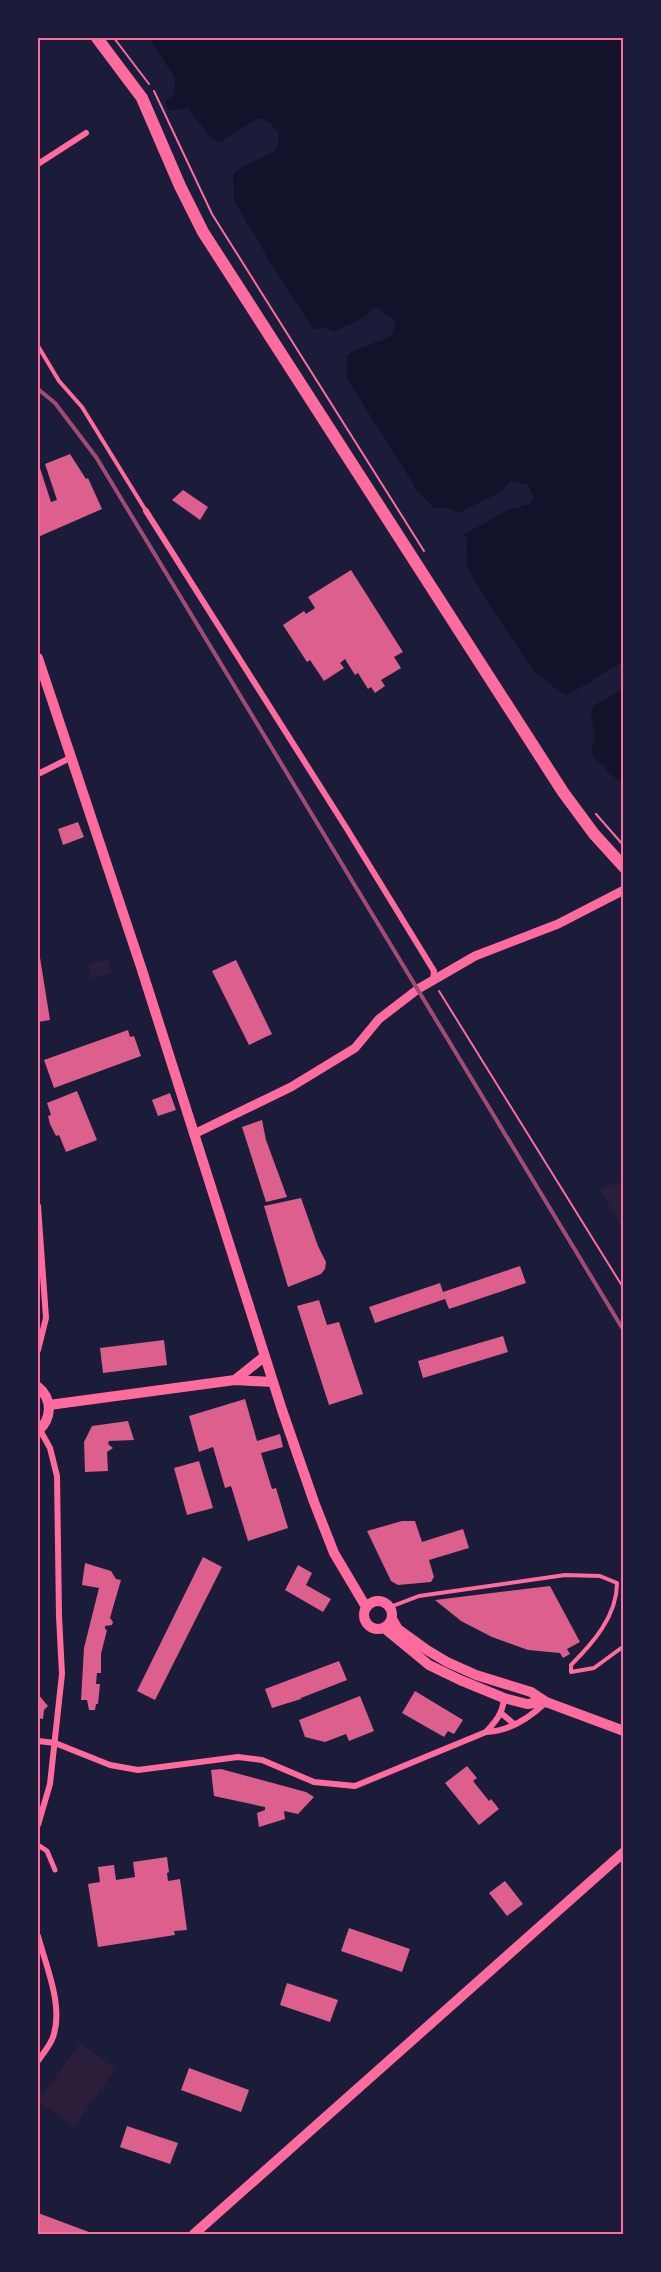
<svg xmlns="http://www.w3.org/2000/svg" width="661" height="2272" font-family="'IBM Plex Sans',sans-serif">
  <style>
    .green { fill: #2a1e3b }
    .water { fill: #12122b }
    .pier { fill: #1b1b3a }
    .building { fill: #dd5f8e }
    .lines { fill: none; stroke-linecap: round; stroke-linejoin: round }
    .path { stroke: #ff6b9d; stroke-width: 2 }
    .service { stroke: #ff6b9d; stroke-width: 4 }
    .pedestrian { stroke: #ff6b9d; stroke-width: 5 }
    .minor { stroke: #ff6b9d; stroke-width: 6 }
    .tertiary { stroke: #ff6b9d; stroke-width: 9 }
    .secondary { stroke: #ff6b9d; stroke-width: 10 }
    .primary { stroke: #ff6b9d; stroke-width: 12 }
    .rail { stroke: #a44b75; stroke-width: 4 }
    .neatline { fill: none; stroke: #ff6b9d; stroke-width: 2 }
  </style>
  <rect width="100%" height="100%" fill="#1b1b3a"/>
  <path class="green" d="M108,959L111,973L92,979L88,965Z
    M623,1181H624L623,1230L600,1189Z
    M80,2043L116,2069L74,2127L38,2101Z"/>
  <path class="water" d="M149,38H623L624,662L618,667L566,696L534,672L496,615L466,566L467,537L464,534L510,509L529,504L534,498L528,486L511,481L500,492L459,513L443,507L434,508L417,490L346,377L347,355C362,346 378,343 393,334L395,321L376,307L363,318L334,332L324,327L314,330L279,277L234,201L233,174C246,162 262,158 276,149L279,133L269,122L258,118L221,142L213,140L187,108L169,111L165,102L174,95L175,78Z
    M622,689H623V782H621L605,770V766L598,763L591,752L595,736L591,716L593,706Z"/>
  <path class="pier" d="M187,108L213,140L221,142L258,118L269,122L279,133L277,149L262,158L244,164L233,174L234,201L232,204L230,172L243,161L260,155L274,147L276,134L267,124L259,122L223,145L212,143L186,112L168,114L169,111Z
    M376,307L395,321L393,334L383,340L361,346L347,355L344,356L345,353L360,343L381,337L390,332L391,322L376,311L364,321L335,335L323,330L315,333L311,331L324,327L334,332L363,318Z
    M511,481L528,485L534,498L529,504L510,509L461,535L462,531L509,506L528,502L530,498L525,488L512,485L502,495L459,516L442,510H431L443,507L459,513L500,492Z
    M623,662L624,666L620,669L567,699L546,685L566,696Z"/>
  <path class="building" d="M70,454L86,479L88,478L102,509L38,537V462L51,502L57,500L45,464Z
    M183,490L208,507L200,520L172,500Z
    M351,570L403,652L394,657L401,668L381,680L385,686L375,693L371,687L368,689L358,673L355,675L345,659L340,663L344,668L324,681L310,660L307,662L283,625L304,611L306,614L315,608L308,597Z
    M78,822L84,837L63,845L58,829Z
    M38,945L50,1020L38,1022Z
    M236,960L272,1034L249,1045L212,971Z
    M128,1030L130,1037L134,1036L141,1056L54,1088L44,1060Z
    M77,1091L97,1140L66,1152L59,1135L56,1136L50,1124L48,1116L51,1115L47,1103Z
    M170,1093L176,1110L158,1116L152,1100Z
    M262,1120L266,1140L287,1197L266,1202L242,1127Z
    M301,1198L318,1246L326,1262L325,1269L321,1274L288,1287L264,1206Z
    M520,1266L526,1283L449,1309L445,1299L375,1323L369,1307L440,1283L443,1292Z
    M319,1300L327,1325L339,1322L363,1394L329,1405L297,1306Z
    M503,1336L508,1352L423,1378L418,1361Z
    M164,1340L167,1365L103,1373L100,1348Z
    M245,1399L257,1441L280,1434L283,1447L261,1453L272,1489L276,1488L288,1528L248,1541L231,1486L225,1488L213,1447L199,1452L189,1416Z
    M128,1421L134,1440L109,1441L108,1444L113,1448L107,1452L108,1471L85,1472L84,1442L92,1426Z
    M199,1461L213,1508L187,1515L174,1468Z
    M402,1521H415L422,1542L463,1529L469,1548L429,1560L434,1577L431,1582L398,1585L391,1581L367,1531Z
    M203,1557L222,1567L155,1700L137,1691Z
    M85,1563L111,1571L116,1579L121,1580L110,1618L113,1622L112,1625L105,1626V1629L107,1630L101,1654V1673H97L96,1684H100L98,1704H96L95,1710H89L87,1700H81L84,1648L99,1588L82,1585Z
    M298,1565L312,1573L306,1585L331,1599L323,1612L285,1590Z
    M550,1586L580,1642L567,1649L570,1654L563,1658L560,1653L528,1650L492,1637L461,1621L435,1600Z
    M339,1661L347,1680L301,1698V1699L272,1708L265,1689Z
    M415,1691L463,1720L454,1734L448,1731L444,1737L402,1713Z
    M38,1694L48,1706L44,1710L43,1719L38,1718Z
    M360,1696L374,1731L349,1741L346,1734L325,1742L305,1737L299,1720Z
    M467,1766L477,1778L473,1781L489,1801L491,1799L499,1809L479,1825L445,1783Z
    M221,1769L306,1792L314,1797L298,1814L284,1811L285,1819L259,1827L257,1813L265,1810V1807L214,1796L211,1770Z
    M167,1857L169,1872L167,1873L168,1881L180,1879L187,1930L174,1931L175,1935L98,1947L88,1884L100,1882L98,1867L114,1865L116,1880L135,1877L133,1862Z
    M505,1881L523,1904L507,1916L489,1893Z
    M349,1928L410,1949L402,1972L341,1951Z
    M287,1983L338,2000L330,2022L280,2005Z
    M189,2068L249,2090L241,2112L181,2090Z
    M127,2126L178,2143L170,2164L120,2147Z
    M38,2213L89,2232L88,2234H38Z"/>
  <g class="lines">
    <path class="path" d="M114,38L149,84
      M154,91L212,214L424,551
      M596,814L624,846
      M439,991L624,1289"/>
    <path class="service" d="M38,346L59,381L82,407L146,511
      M390,1607L419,1596L565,1575L600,1576L617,1583C617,1616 593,1643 571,1665V1672L594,1668L624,1646"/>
    <path class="pedestrian" d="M38,1845L47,1851L55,1870"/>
    <path class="minor" d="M38,164L86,133
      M146,511L347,829L434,971L433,980
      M38,774L72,757
      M38,1206L46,1318L38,1350
      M501,1713L514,1724
      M486,1732C496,1721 503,1713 504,1698
      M38,1741L55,1743L110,1765L138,1770L238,1757L262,1760L314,1782L355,1786L486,1732C508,1731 528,1719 544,1704
      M38,1825L50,1784L62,1674L59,1616L57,1476L50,1448L40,1430
      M38,1936C46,1966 64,2007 53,2037C50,2046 43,2053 38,2061"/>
    <path class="tertiary" d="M194,1134L291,1087L355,1048L379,1019L418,989L475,956L558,924L624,890"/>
    <path class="secondary" d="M38,658L141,967L282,1410L314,1502L334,1553L366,1607
      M235,1380L265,1356
      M38,1387C53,1399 52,1419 38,1431
      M49,1405L235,1380L272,1382
      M364 1615a14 14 0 1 1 28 0a14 14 0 1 1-28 0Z
      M392,1619L398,1629L427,1650L447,1662L476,1675L531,1692L546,1702L624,1731
      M384,1628L429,1665L460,1680L504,1698L527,1704L546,1702
      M194,2234L624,1852"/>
    <path class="primary" d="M97,38L142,98L180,186L203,232L563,792L594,834L624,867"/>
    <path class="rail" d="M38,389L55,403L96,457L624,1331"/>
  </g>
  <rect width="661" height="2272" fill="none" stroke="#1b1b3a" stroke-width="78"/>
  <rect x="39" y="39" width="583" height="2194" class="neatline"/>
</svg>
